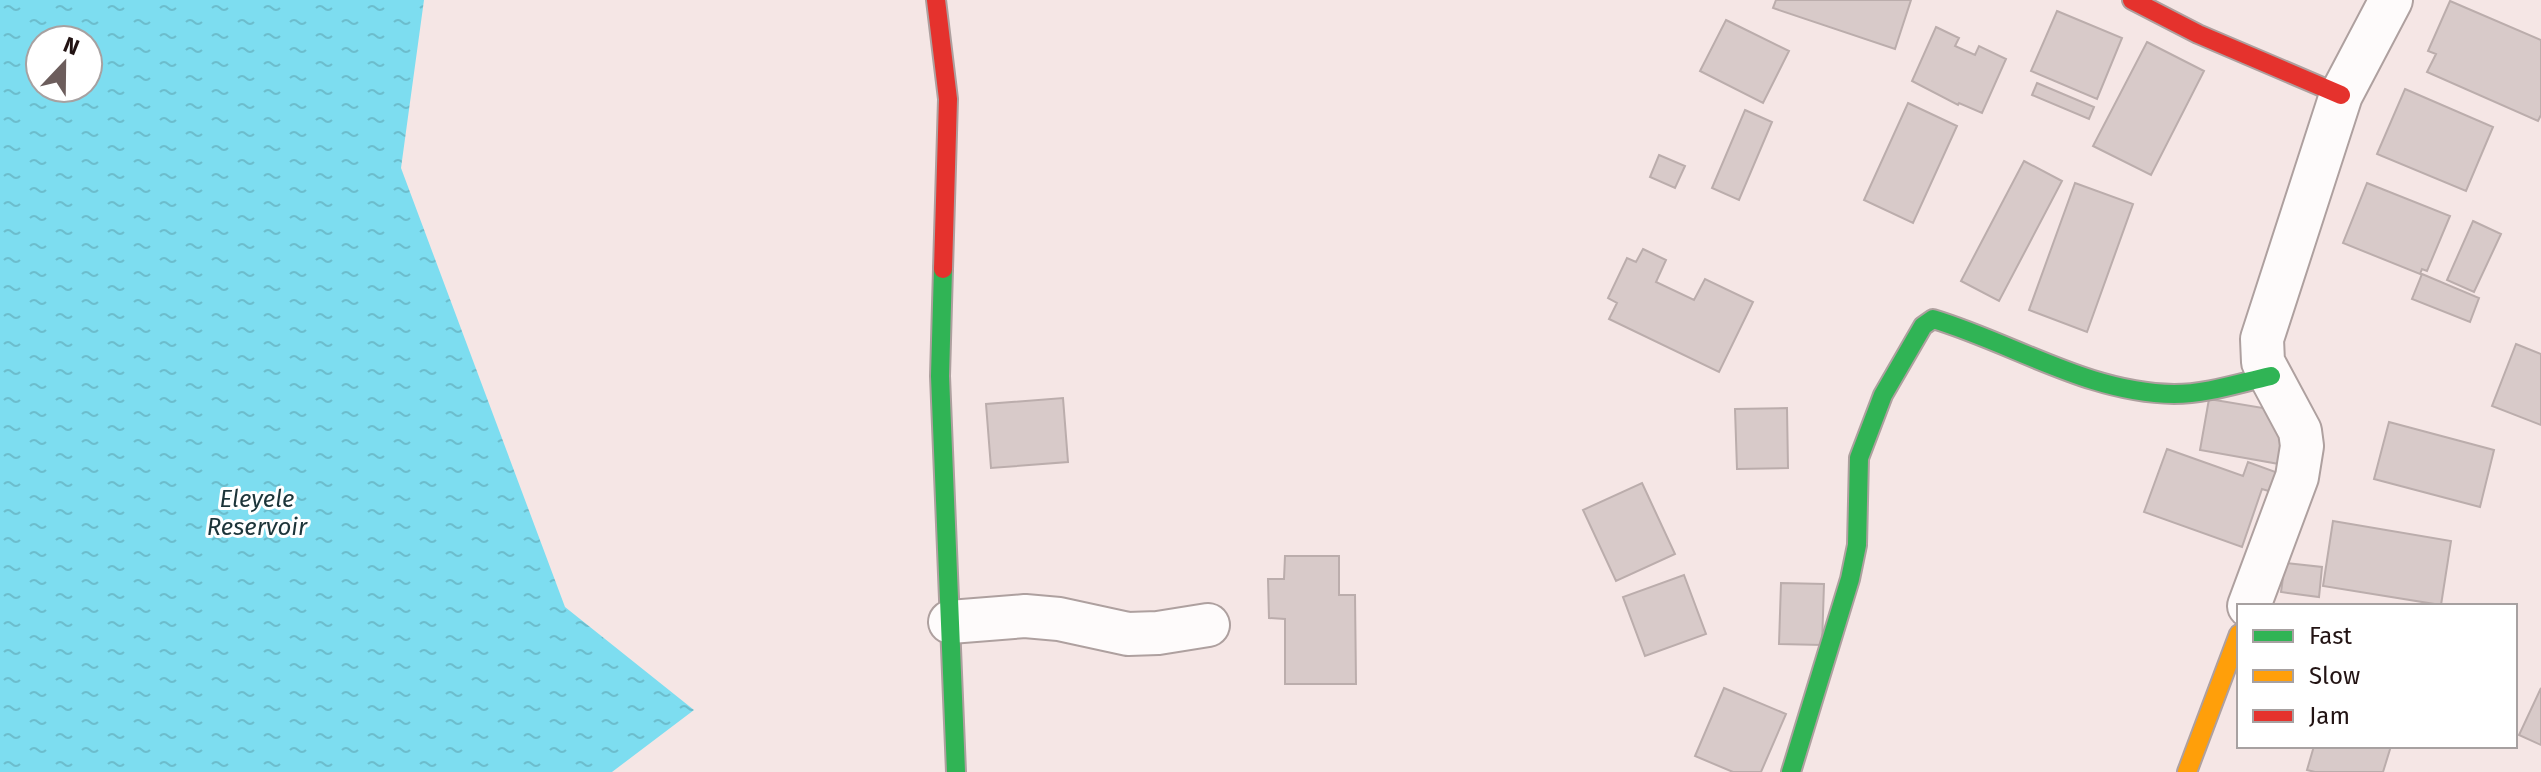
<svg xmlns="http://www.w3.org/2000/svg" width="2541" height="772" font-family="'Fira Sans',sans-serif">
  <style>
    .water { fill: url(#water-ripples); fill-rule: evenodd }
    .building { fill: #d8cac9; stroke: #bbadac; stroke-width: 2 }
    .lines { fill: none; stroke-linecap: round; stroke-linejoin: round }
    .street-casing { stroke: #aea09f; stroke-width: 46 }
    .fast-casing { stroke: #aea09f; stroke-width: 22 }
    .slow-casing { stroke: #aea09f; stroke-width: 22 }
    .jam-casing { stroke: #aea09f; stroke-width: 22 }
    .street { stroke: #fefbfb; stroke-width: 42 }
    .fast { stroke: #30b455; stroke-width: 18 }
    .slow { stroke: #ff9f0a; stroke-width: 18 }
    .jam { stroke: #e5322d; stroke-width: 18 }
    .labels { text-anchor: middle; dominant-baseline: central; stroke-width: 6; stroke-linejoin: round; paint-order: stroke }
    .water-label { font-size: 24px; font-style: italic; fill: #1c3439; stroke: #fff }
  </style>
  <defs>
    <pattern id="water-ripples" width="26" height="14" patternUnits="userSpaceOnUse" patternTransform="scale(2)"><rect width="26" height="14" fill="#7dddf0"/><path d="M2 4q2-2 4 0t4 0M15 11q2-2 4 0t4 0" fill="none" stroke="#6cbdcd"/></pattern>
  </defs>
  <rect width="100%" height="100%" fill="#f5e6e5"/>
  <path class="water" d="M0,0H424L401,168L565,607L694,710L612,772H0ZM40,40H88V88H40Z"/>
  <path class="building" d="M1776,0H1911L1895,49L1773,8Z
    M2450,1L2541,40V115L2538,121L2427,72L2436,54L2428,51Z
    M2057,11L2122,38L2097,99L2031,71Z
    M1726,20L1789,51L1763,103L1700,71Z
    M1936,27L1959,38L1955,46L1975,55L1979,46L2006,59L1982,113L1959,103L1958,105L1912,81Z
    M2147,42L2204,71L2151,175L2093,146Z
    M2037,83L2094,107L2089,119L2032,95Z
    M2405,89L2493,127L2466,191L2377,154Z
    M1908,103L1957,126L1913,223L1864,200Z
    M1745,110L1772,122L1739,200L1712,188Z
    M1659,155L1685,166L1675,188L1650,177Z
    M2024,161L2062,181L1999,301L1961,281Z
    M2075,183L2133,204L2087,332L2029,310Z
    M2367,183L2450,216L2427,271L2422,269L2420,274L2343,243Z
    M2473,221L2501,234L2474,292L2447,280Z
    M1643,249L1666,260L1656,282L1694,300L1705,279L1753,302L1719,372L1609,319L1617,303L1608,298L1627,258L1636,262Z
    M2422,274L2479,298L2470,322L2412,299Z
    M2516,344L2541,354V425L2492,406Z
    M1063,398L1068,462L991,468L986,404Z
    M2209,399L2287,412L2279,464L2200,450Z
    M1787,408L1788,468L1737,469L1735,409Z
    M2389,422L2494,450L2480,507L2374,479Z
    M2167,449L2243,476L2248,462L2281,474L2275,493L2262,489L2242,547L2144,512Z
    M1642,483L1675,554L1616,581L1583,510Z
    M2333,521L2451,541L2441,605L2323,586Z
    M1285,556H1339V595H1355L1356,684H1285V619L1269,618L1268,579H1284Z
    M2285,563L2322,567L2319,597L2281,592Z
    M1684,575L1706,634L1645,656L1623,597Z
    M1781,583L1824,584L1822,645L1779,644Z
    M1724,688L1786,714L1761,772H1733L1695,756Z
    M2541,688V745L2519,735Z
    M2314,746H2391L2383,772H2315L2307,770Z"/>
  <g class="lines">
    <g class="street-casing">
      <path id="street" d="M2249,606L2297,477L2302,446L2300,431L2263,362L2262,339L2341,95L2391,0
        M950,622L1025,616L1059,619L1128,634L1158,633L1208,625"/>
    </g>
    <g class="fast-casing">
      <path id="fast" d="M943,269L940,376L956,772
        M1791,772L1850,579L1857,545L1859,458L1883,395L1923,326L1933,319C2013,343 2088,393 2174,394C2207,394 2239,383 2271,376"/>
    </g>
    <g class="slow-casing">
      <path id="slow" d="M2187,772L2239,634"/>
    </g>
    <g class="jam-casing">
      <path id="jam" d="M936,0L948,99L943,269
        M2132,0L2198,34L2341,95"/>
    </g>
    <use href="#street" class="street"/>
    <use href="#fast" class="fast"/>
    <use href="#slow" class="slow"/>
    <use href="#jam" class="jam"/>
  </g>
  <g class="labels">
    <g class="water-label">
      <text x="257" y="499">Eleyele<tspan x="257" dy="28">Reservoir</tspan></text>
    </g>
  </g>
  <rect x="2237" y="604" width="280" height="144" fill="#ffffff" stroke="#a7a1a1" stroke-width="2"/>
  <rect x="2253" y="630" width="40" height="12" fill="#30b455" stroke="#a7a1a1" stroke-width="2"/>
  <text x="2309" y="644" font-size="24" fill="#221313">Fast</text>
  <rect x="2253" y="670" width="40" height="12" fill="#ff9f0a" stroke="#a7a1a1" stroke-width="2"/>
  <text x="2309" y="684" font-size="24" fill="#221313">Slow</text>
  <rect x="2253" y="710" width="40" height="12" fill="#e5322d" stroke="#a7a1a1" stroke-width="2"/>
  <text x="2309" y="724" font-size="24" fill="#221313">Jam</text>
  <g transform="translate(64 64) rotate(22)"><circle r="38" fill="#ffffff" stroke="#a7a1a1" stroke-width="2"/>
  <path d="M0-6L14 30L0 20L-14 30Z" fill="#6c5d5c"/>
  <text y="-12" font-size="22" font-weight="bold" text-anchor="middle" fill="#221313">N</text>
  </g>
</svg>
